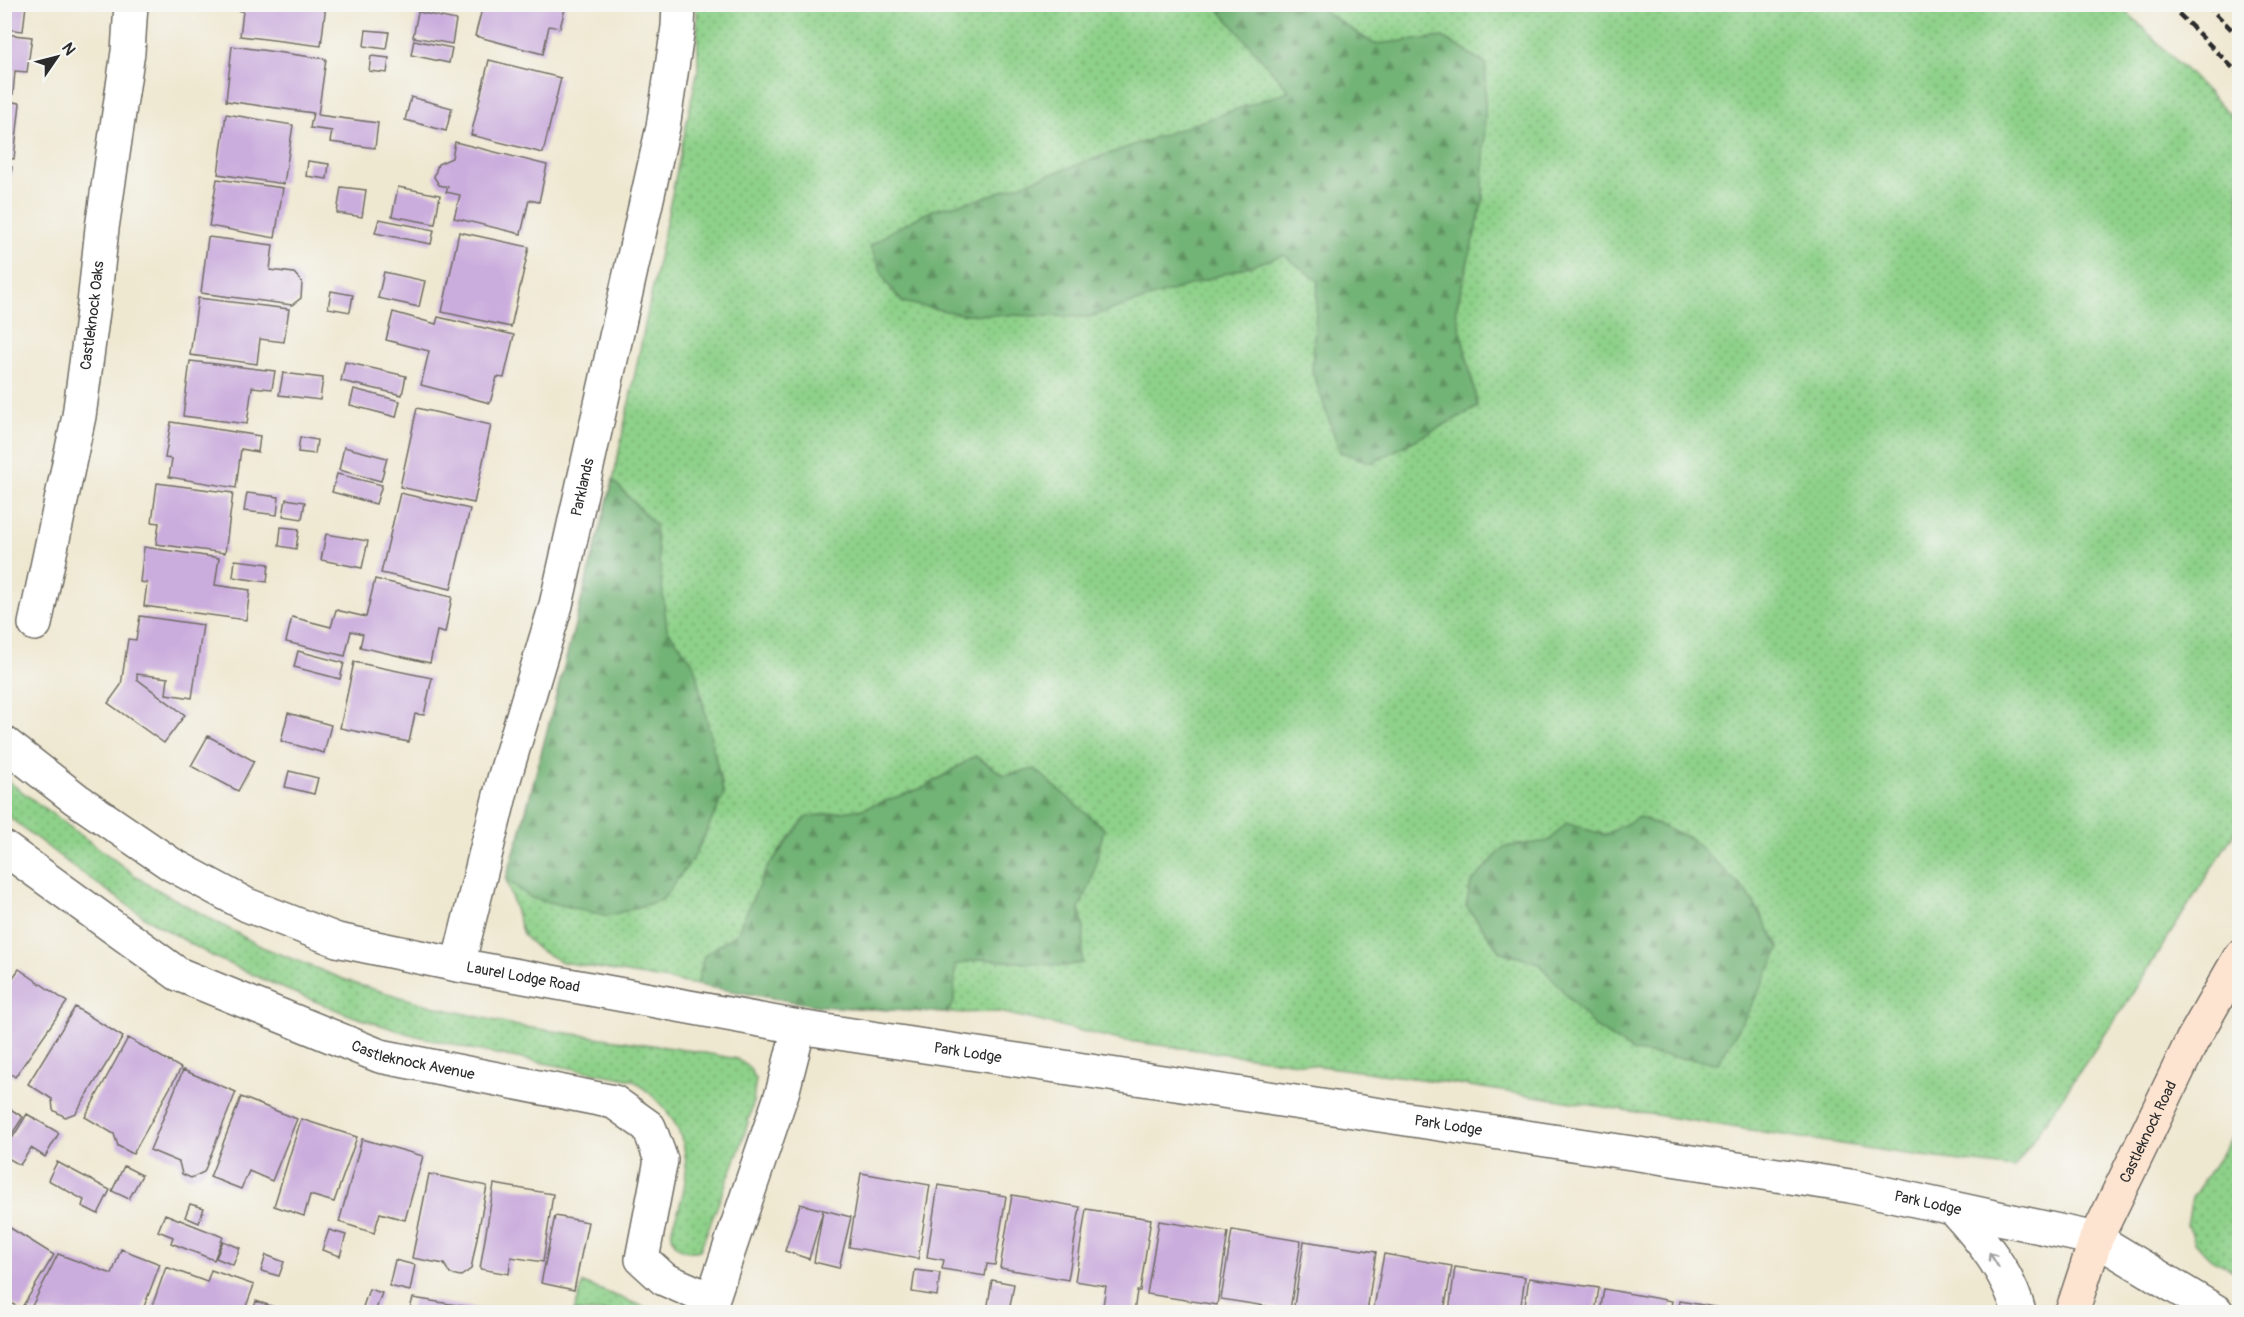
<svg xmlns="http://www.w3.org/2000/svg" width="2244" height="1317" font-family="Pangolin,sans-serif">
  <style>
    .grass { fill: url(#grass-dots); stroke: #5c7e5a; stroke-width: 1.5 }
    .forest { fill: url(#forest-firs); stroke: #4e6f50; stroke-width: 1.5 }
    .building { fill: #cbaddd }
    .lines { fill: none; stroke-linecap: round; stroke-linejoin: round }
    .minor-casing { stroke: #706d65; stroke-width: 36 }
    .tertiary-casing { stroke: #706d65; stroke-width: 36 }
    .secondary-casing { stroke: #706d65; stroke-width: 36 }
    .minor { stroke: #fff; stroke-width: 33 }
    .tertiary { stroke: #fff; stroke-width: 33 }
    .secondary { stroke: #fde4d1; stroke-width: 33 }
    .rail { stroke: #2b2b2b; stroke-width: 4.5; stroke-dasharray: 9 4.5; stroke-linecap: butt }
    .oneway { stroke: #a0a0a0 }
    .labels { text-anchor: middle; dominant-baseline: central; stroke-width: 6; stroke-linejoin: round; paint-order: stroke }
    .street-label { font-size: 15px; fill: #2b2b2b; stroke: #f6f6f2 }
  </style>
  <defs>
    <pattern id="grass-dots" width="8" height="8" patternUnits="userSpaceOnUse" patternTransform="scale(1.5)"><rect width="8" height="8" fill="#8ed18a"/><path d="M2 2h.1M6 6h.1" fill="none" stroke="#74aa71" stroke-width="1.8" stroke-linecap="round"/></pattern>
    <pattern id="forest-firs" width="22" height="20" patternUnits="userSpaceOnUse" patternTransform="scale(1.5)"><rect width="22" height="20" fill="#72b376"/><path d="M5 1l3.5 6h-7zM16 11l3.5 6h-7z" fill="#5e9261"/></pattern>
  </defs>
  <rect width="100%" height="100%" fill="#f6f6f2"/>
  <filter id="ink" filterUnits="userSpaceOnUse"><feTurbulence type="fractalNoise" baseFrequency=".0167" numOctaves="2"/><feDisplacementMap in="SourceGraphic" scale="12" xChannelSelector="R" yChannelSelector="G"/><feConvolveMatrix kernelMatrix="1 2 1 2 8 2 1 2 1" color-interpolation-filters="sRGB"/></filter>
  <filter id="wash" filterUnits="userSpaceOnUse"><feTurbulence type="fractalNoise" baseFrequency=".008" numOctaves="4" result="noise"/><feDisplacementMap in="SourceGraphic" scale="24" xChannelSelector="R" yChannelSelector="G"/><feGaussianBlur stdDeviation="1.35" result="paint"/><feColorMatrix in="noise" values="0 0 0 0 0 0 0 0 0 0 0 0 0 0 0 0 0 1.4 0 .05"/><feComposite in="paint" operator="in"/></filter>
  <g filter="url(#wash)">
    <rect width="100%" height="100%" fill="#efe8d1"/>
    <path class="grass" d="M697,5H2120L2239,123V825L2127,1002L2014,1168L1892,1152L1451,1083L1120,1040L1000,1012L946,1013L820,1006L562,962L539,950L523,935L506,879L520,834L613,480L698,68Z
      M5,779L147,884L262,947L356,984L432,1006L518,1026L694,1051L737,1059L749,1067L756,1079L752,1109L740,1148L700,1250C689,1253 678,1251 673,1239C669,1228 676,1218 679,1208C697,1151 680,1114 633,1080L475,1050L409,1034L352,1016L287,990L214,957L146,918L71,865L5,814Z
      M2239,1127V1274L2211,1259L2194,1242L2187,1225L2192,1198Z
      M583,1283L647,1308L651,1312H574Z"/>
    <path class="forest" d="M1215,5H1315L1374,44L1443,37L1486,64L1483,200L1456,310L1478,407L1372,463L1340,452L1312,370L1318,281L1284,255L1089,317L960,314L902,302L886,282L870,246L895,229L933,210L979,199L1289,91Z
      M613,480L655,525L667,629L694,664L724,795L694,857L662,900L608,916L531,898L506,879L520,834Z
      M975,756L1004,775L1035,769L1104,829L1090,886L1079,908L1084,929L1082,963L1064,966L981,959L955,965L954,1003L946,1013L820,1006L697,985L704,956L737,933L767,868L806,817L862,809L925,787Z
      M1639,817L1690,838L1748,893L1780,948L1746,1016L1718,1063L1634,1052L1595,1027L1538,963L1501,952L1466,906L1471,883L1504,847L1549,841L1566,823L1605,835Z"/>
    <g id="blocks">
      <path class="building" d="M235,4H326L321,46L240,36L243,11L234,10Z
        M4,5H26L23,31L4,29Z
        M483,5H566L560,28L549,26L543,54L475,36Z
        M418,12L456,20L452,44L413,37Z
        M366,30L389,32L386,49L364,46Z
        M4,34L32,37L27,72L15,71L13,94L4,93Z
        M414,40L452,48L449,63L411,55Z
        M232,46L326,59L318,115L378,123L375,148L330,142L332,131L310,128L313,113L226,101Z
        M371,56L389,58L387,73L369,71Z
        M489,60L561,78L543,153L471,135Z
        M411,97L452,108L446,131L405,120Z
        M4,101L20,103L14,159L4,158Z
        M226,114L293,125L284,184L218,174Z
        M455,142L547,165L539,202L529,200L521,234L454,218L460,195L446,192L448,187L439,185L434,177L438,164L452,158Z
        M308,161L329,164L327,179L306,176Z
        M4,166L12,167L7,203H4Z
        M217,179L283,188L275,238L209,226Z
        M341,187L366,190L362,217L337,213Z
        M398,187L440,195L435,224L392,216Z
        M379,219L434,230L431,244L375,233Z
        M459,232L529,247L511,327L442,312Z
        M208,237L273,245L270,270L294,273L302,282L301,298L292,305L201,293Z
        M384,272L425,281L419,307L378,298Z
        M331,291L353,295L350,312L328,308Z
        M198,298L289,309L284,342L260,339L257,364L190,355Z
        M393,312L436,324L438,317L514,335L504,378L497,377L490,403L421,385L429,351L386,340Z
        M190,361L275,371L272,389L252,387L247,424L183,416Z
        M345,362L406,376L402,395L341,381Z
        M283,373L323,378L320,400L279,395Z
        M354,389L400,401L396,417L350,405Z
        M417,408L491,425L474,503L400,487Z
        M171,422L260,436L258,452L241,449L236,488L169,477L172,459L165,458Z
        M300,437L317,440L315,454L298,452Z
        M344,447L387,458L381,481L339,470Z
        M337,474L382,485L376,504L332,492Z
        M157,483L233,493L225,553L156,544L159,523L152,522Z
        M247,493L279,497L277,515L244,511Z
        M400,493L470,509L451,589L381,573Z
        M286,499L305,502L302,519L283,516Z
        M281,527L299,529L296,549L279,546Z
        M326,534L368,541L362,568L321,560Z
        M144,547L219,558L215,585L250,590L246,620L144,606L147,583L140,582Z
        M235,560L269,564L267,582L233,577Z
        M375,579L452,597L445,633L437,631L430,663L360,647L363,634L351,631L345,656L286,642L292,617L331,627L336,610L366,617Z
        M140,616L203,625L192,698L166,694L168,678L137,674V679L185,715L164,743L108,703L121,685L128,639L136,640Z
        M298,651L344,663L340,679L294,667Z
        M354,662L432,678L424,715L415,714L409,742L340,728Z
        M288,713L331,725L324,753L281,741Z
        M208,736L254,761L238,791L191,766Z
        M289,771L318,778L314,794L285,787Z
        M19,969L67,1002L15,1077L11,1074L4,1083V990Z
        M75,1007L123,1037L76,1113L65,1117L53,1110L52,1099L28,1084Z
        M128,1038L181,1068L133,1154L118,1146L114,1134L85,1117Z
        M183,1070L236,1092L204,1172L191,1178L182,1174L179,1162L150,1150Z
        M241,1097L297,1119L272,1181L249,1171L241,1189L210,1177Z
        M4,1105L23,1117L12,1134L4,1129Z
        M27,1114L59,1133L45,1157L31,1148L20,1165L6,1157L9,1152L4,1149V1132L13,1137Z
        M301,1119L357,1137L334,1202L310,1195L304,1216L274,1206Z
        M362,1139L423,1156L405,1220L380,1213L374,1233L339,1222Z
        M57,1162L110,1190L98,1214L82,1206L84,1200L48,1180Z
        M124,1166L142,1175L129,1199L112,1191Z
        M861,1173L930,1185L918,1259L849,1247Z
        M429,1174L487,1186L471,1269L461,1276L450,1274L444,1264L412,1258Z
        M494,1184L553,1194L543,1262L511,1257L509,1274L480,1269Z
        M938,1185L1006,1196L995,1265L987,1264L985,1276L942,1269L944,1260L927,1257Z
        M1012,1195L1080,1207L1068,1280L1000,1268Z
        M190,1204L204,1208L199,1223L185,1217Z
        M800,1204L851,1217L839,1268L814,1262L823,1211L809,1259L785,1251Z
        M1086,1209L1151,1219L1140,1291H1137L1134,1312H1102L1106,1286L1075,1281Z
        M165,1214L223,1237L214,1260L171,1243L173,1237L158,1231Z
        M555,1216L588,1222L574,1290L541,1283Z
        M1159,1221L1228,1232L1217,1305L1147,1294Z
        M4,1224L54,1255L21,1309L4,1299Z
        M329,1230L346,1235L340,1256L322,1250Z
        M1232,1230L1301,1241L1290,1310L1221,1299Z
        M223,1241L240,1248L233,1265L216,1258Z
        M1304,1241L1376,1252L1367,1312H1293Z
        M121,1249L160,1264L142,1312H29L58,1254L112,1274Z
        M1384,1254L1452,1266L1444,1312H1373Z
        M266,1255L284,1262L279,1276L261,1271Z
        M395,1260L415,1265L410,1291L389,1286Z
        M166,1267L207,1282L211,1270L254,1285L244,1312H150Z
        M1455,1267L1525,1277L1520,1312H1449Z
        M915,1270L940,1273L937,1296L912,1292Z
        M1529,1278L1599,1288L1595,1312H1524Z
        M992,1280L1014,1284L1009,1312L987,1311Z
        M369,1289L382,1293L375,1312L362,1310Z
        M1604,1289L1672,1301L1670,1312H1600Z
        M413,1298L493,1311V1312H409Z
        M256,1301L289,1312H253Z
        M1680,1301L1736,1311V1312H1678Z"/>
    </g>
  </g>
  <g filter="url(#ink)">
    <use href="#blocks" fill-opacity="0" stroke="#706d65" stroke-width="1.5"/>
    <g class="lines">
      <g class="minor-casing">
        <g id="minor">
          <path id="s1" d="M35,624L79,416L94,304L102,228L128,52L131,4"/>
          <path id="s2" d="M4,848L178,974L380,1056L614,1102L649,1127L661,1160L642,1259L664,1279L712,1300"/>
          <path id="s3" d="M458,965L504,779L556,605L663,127L678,27L679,4"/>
          <path d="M2096,1239L2217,1312"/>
          <path d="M708,1312L783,1090L799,1027"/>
        </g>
      </g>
      <g class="tertiary-casing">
        <g id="tertiary">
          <path id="s4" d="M4,743L76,799L171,864L247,905L337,940L458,965L799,1027L1850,1186L2096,1239"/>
          <path d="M1954,1209C1981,1239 2009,1273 2019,1312"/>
        </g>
      </g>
      <g class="secondary-casing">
        <g id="secondary">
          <path id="s5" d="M2072,1312L2096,1239L2192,1041L2240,957"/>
        </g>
      </g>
      <use href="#minor" class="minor"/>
      <use href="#tertiary" class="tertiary"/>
      <use href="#secondary" class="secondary"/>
      <path class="rail" d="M2169,4L2240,75
        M2206,4L2240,38"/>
    </g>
    <defs><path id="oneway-shaft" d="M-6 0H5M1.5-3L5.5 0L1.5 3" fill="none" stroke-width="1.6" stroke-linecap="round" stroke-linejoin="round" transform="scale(1.5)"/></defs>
    <use class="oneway" href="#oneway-shaft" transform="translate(1994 1260) rotate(-122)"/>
  </g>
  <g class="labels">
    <g class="street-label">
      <text stroke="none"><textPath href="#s1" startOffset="314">Castleknock Oaks</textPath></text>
      <text stroke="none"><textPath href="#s3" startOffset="494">Parklands</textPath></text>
      <text stroke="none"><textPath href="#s4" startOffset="579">Laurel Lodge Road</textPath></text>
      <text stroke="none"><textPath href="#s4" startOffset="1030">Park Lodge</textPath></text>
      <text stroke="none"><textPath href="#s2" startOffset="466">Castleknock Avenue</textPath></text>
      <text stroke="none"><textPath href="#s4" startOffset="1516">Park Lodge</textPath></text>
      <text stroke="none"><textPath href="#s5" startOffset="196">Castleknock Road</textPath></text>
      <text stroke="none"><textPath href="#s4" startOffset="2002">Park Lodge</textPath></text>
    </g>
  </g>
  <rect width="2244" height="1317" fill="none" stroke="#f6f6f2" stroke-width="24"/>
  <g transform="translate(57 57) rotate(55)" stroke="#f6f6f2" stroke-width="4.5" paint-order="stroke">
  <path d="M0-4.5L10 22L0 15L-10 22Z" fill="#2b2b2b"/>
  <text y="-9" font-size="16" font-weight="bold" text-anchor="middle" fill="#2b2b2b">N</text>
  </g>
</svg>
